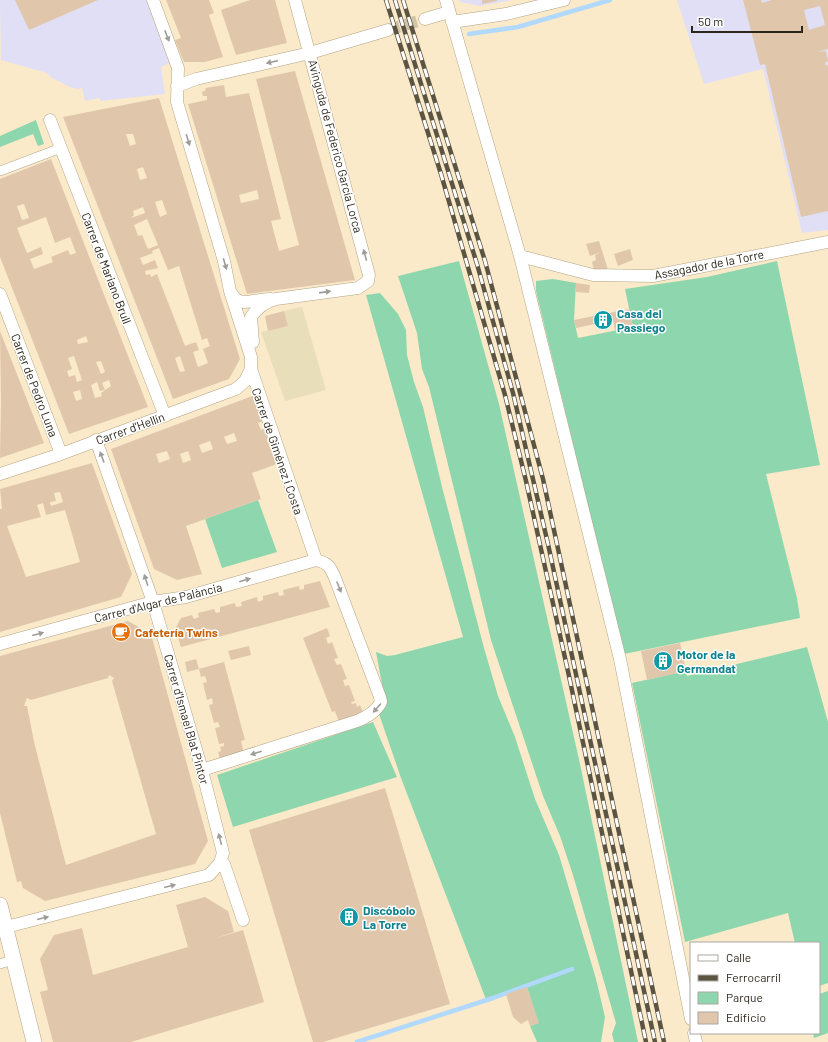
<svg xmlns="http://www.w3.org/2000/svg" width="828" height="1042" font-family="Barlow,sans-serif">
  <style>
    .industrial { fill: #e1dff5 }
    .green { fill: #8ed6ad }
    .sand { fill: #e8deba }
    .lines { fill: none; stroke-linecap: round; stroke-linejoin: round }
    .stream { stroke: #b1d8fd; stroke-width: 4.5 }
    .building { fill: #e0c7ac; fill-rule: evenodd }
    .minor-tunnel { stroke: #d1c3a6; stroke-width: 12; stroke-dasharray: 12 6; stroke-linecap: butt }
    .pedestrian-casing { stroke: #b2a384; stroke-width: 10 }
    .minor-casing { stroke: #b2a384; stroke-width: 13 }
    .tertiary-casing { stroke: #b2a384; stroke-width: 16 }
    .pedestrian { stroke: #fff; stroke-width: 9 }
    .minor { stroke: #fff; stroke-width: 12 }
    .tertiary { stroke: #fff; stroke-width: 15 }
    .rail-casing { stroke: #5c5442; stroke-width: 4.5 }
    .rail { stroke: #fff; stroke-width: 3; stroke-dasharray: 9; stroke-linecap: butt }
    .oneway { fill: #a09d98 }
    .labels { text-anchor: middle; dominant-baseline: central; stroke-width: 3; stroke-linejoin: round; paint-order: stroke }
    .street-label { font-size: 12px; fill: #2b2619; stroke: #fff }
    .culture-label { font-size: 12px; font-weight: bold; fill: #0d838f; stroke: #fff; text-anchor: start }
    .food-label { font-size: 12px; font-weight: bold; fill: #c56008; stroke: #fff; text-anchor: start }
  </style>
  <rect width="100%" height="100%" fill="#faeac9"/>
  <path class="industrial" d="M0,0H146L170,63L161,67L165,94L100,101V98L85,101L82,88L77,89L70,87L52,78L47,73L1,60Z
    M459,0H512L480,6L460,2Z
    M677,0H828V230L802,233L763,69L704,84Z"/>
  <path class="green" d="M36,120L44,144L38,146L33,134L0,147V136Z
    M459,261L499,404L580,764L638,1042H614L612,1034L616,1023L573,875L560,836L543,796L491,640L429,387L422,369L417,333L398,276Z
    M777,261L820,465L766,474L797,598L800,618L624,654L536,291V281L553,279L576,283L574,320L578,338L633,327L625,289L707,277Z
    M380,293L398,314L406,330L407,355L414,382L423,407L442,487L484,648L498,696L515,737L535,799L559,855L596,979L605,1017L601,1042H537L530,1026L538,1023L527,987L487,1002L401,778L378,711L385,700L376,652L387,656L395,655L463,637L366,295Z
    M258,500L277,552L222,568L205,519Z
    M807,647L828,722V983L819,986V943H795L788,913L685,942L632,683L686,671L687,676Z
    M373,722L397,777L233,827L217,775Z
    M828,991V1033L814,1038L813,1033H819V994Z"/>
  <path class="sand" d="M302,307L326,390L285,401L261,332L288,326L284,311Z"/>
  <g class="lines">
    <path class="stream" d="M469,34L518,27L610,0
      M357,1042L493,998L572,969"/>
  </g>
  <path class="building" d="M15,0H98L29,30Z
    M166,0H209L214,13L209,15L223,57L205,62H184L175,40L181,38Z
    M250,0H275L287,43L236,55L221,10Z
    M482,0H497V1L482,4Z
    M743,0H761L762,3L772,0H828V49L817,52L826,51L828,61L825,63L826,66L828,65V211L801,217L765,64L760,65ZM820,6L825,25L809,30L804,10Z
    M295,71L355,280L247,294L188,104L207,100V96H203L202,92L206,90L205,88L224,85L226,97L249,93L281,219L271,221L279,251L299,245L256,79ZM257,190L259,199L241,203L239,195Z
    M159,98L240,359L229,379L173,399L63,117ZM126,134H133L136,144L130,146ZM143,167L147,178L140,180L137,169ZM162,200L167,214L160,217L155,202ZM143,207L145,213L131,218L134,215L133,211ZM147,219L158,245L148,249L142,235L138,236L134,225ZM159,248L168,270L179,266L202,340L207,338L210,346L203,349L208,363L198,367L193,352L199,350L196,342L185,346L157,274L151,277L150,274L146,275L145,271L158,268L155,260L143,265L140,258L153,253L152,251ZM180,356L185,371L180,372L175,358Z
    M51,159L148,407L69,434L0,257V179ZM24,204L29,218L22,220L17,206ZM46,217L55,243L70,237L76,253L70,255L68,250L51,257L53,262L34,269L30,259L43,254L41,247L27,253L17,228ZM86,336L88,342L78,344L77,340ZM74,356L82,380L77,382L75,375L69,377L67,371L72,369L68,358ZM101,361L105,372L101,374L96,362ZM109,380L111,386L101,393L102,396L95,398L91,385L97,382L100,391L105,390L102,383ZM80,390L82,399L76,401L73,392Z
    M599,241L609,273H595L592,262L596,260L595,255L601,252L590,256L586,244Z
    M630,249L633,260L618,266L614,254Z
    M576,283L590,285L589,293L576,292Z
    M629,309L633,327L615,331L613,320L576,328L574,320Z
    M284,311L288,326L268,331L265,316Z
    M0,331L44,443L0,458L1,402Z
    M255,395L264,421L258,423L261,430L265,428L268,442L277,464L252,473L261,499L186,526L202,574L177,580L154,569L111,449ZM234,433L237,441L227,444L224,437ZM210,441L213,449L202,453L199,445ZM167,451L170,459L159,463L156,454ZM188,451L191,460L183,463L180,454Z
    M92,463L132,574L121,597L0,632V509H2L0,489ZM60,492L63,502L51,506L50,502L56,501L54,493ZM43,503L46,515L65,510L80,562L26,577L7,526L41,517L37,505Z
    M320,581L330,607L181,647L175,629L181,618L192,615L194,619L199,617L198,613L214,609L216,613L220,612V607L235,603L236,607L242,606L241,602L257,597L258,602L263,600V596L278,592L279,596L284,595L283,590L299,586L300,590L304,589V585Z
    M128,621L151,634L208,841L195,864L45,901L23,888L21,881L17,882L0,813V656ZM109,675L114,678L112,681L156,834L66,865L35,746L27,706H24L27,698L31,700L108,678Z
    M327,628L330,636L326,638L328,644L332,642L338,658L334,659L337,665L341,664L347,679L343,680L345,686L349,685L355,701L351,702L352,704L356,703L357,707L360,705L363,712L339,722L335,711L332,712L303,638Z
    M680,643L686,671L647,680L641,651Z
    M249,646L251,655L231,660L228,651Z
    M196,659L199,669L187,672L185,662Z
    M224,662L245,740L241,741L244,754L220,760L218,752L221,751L220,747L224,746V743L219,744L215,728L220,727L218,722L214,723L209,705L213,704L212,698L207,700L203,683L207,682L205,676L201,677L199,669Z
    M385,788L450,1004L323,1042H313L249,830Z
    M205,897L228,911L234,932L213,939L243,930L264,1002L131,1042H53L40,992L48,990L40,959L54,935L82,928L93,975L188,947L176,905Z
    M527,987L539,1023L530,1026L528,1020L521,1024L513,1017L506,994Z"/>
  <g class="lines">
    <path class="minor-tunnel" d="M388,30L425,19"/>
    <g class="pedestrian-casing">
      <path id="pedestrian" d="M0,171L61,148
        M0,964L13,960"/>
    </g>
    <g class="minor-casing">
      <path id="minor" d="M153,0L178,68L177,102L224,261L230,291L251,357V369L316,560
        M446,0L520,256L620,659L691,1019
        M425,19L449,12
        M452,22L506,14L564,0
        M177,86L196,79L310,53L388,30
        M50,120L165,416
        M520,256L593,275L653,276L828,242
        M0,294L61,454
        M232,294C240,309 257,298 271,299
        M253,342L251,317C257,308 265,302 276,299L358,288L368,281L369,275L295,0
        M0,474L61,454L236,389L245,381L251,369
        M0,644L153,602L186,597L316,560C328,563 330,566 335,578L380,697L381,702C376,712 367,717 357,721L202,770
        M220,863L224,864L243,920
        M6,927L209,875L220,863L223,853L202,770L153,602L96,440
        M694,1033L696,1042"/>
    </g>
    <g class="tertiary-casing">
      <path id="tertiary" d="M0,905L34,1042"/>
    </g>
    <use href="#pedestrian" class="pedestrian"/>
    <use href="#minor" class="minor"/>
    <use href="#tertiary" class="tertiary"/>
    <g class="rail-casing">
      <path id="rail" d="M386,0L441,174L505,395L526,481L569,676L646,1042
        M395,0L477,264L513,393L548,544L655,1042
        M403,0L485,261L543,479L664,1042"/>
    </g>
    <use href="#rail" class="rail"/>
  </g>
  <defs><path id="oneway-solid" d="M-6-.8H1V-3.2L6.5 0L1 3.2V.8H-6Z"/></defs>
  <g class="oneway">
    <use href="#oneway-solid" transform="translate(167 36) rotate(69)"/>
    <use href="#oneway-solid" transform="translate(272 62) rotate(167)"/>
    <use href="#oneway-solid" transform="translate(188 140) rotate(73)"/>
    <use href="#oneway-solid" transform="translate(365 255) rotate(-105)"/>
    <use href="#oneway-solid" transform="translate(225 264) rotate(74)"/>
    <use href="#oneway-solid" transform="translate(325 292) rotate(-8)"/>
    <use href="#oneway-solid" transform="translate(102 457) rotate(-110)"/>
    <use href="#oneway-solid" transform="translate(146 580) rotate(-108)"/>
    <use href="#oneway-solid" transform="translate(245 580) rotate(-16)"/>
    <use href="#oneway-solid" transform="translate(339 587) rotate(68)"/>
    <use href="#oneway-solid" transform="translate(38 634) rotate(-15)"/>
    <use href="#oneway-solid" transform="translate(377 708) rotate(130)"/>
    <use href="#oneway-solid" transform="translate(256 753) rotate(162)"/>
    <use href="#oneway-solid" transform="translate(220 839) rotate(-104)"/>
    <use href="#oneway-solid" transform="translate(170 886) rotate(-14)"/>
    <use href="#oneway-solid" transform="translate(43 918) rotate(-14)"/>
  </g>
  <defs>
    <g id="building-disc" transform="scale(1)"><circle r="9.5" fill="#0f9aa8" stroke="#fff"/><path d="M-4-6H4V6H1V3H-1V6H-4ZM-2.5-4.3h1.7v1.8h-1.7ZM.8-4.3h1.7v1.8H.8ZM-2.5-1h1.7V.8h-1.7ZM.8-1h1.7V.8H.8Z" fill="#fff"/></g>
    <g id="cafe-disc" transform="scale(1)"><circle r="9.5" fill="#e8710a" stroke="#fff"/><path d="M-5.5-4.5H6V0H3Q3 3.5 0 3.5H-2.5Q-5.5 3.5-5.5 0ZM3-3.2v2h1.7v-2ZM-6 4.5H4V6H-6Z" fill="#fff"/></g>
  </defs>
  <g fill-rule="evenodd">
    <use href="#building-disc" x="603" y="320"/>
    <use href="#cafe-disc" x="121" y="632"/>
    <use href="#building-disc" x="663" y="661"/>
    <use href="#building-disc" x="349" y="917"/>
  </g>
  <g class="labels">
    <g class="street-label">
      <text transform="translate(336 146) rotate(75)">Avinguda de Federico García Lorca</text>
      <text transform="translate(709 264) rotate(-11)">Assagador de la Torre</text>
      <text transform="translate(107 268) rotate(69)">Carrer de Mariano Brull</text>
      <text transform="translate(35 385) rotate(69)">Carrer de Pedro Luna</text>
      <text transform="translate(130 428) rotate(-20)">Carrer d'Hellín</text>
      <text transform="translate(278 451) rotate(71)">Carrer de Giménez i Costa</text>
      <text transform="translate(158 602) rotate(-14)">Carrer d'Algar de Palància</text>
      <text transform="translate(187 719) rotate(74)">Carrer d'Ismael Blat Pintor</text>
    </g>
    <g class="culture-label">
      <text x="617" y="313">Casa del<tspan x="617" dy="14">Passiego</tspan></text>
      <text x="677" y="654">Motor de la<tspan x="677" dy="14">Germandat</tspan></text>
      <text x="363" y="910">Discóbolo<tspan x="363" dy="14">La Torre</tspan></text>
    </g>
    <g class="food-label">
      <text x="135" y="632">Cafetería Twins</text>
    </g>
  </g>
  <rect x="690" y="942" width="130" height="92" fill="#ffffff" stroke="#aaa8a3"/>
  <rect x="698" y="955" width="20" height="6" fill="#ffffff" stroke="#aaa8a3"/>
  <text x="726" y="962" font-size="12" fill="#2b2619">Calle</text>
  <rect x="698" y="975" width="20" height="6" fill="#5c5442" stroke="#aaa8a3"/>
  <text x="726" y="982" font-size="12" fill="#2b2619">Ferrocarril</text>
  <rect x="698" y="992" width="20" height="12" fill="#8ed6ad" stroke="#aaa8a3"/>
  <text x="726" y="1002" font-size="12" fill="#2b2619">Parque</text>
  <rect x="698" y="1012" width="20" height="12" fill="#e0c7ac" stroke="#aaa8a3"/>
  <text x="726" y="1022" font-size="12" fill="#2b2619">Edificio</text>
  <path d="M692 26v6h110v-6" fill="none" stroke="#2b2619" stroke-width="2"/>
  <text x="698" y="26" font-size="12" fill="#2b2619" stroke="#ffffff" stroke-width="3" paint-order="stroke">50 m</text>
</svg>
